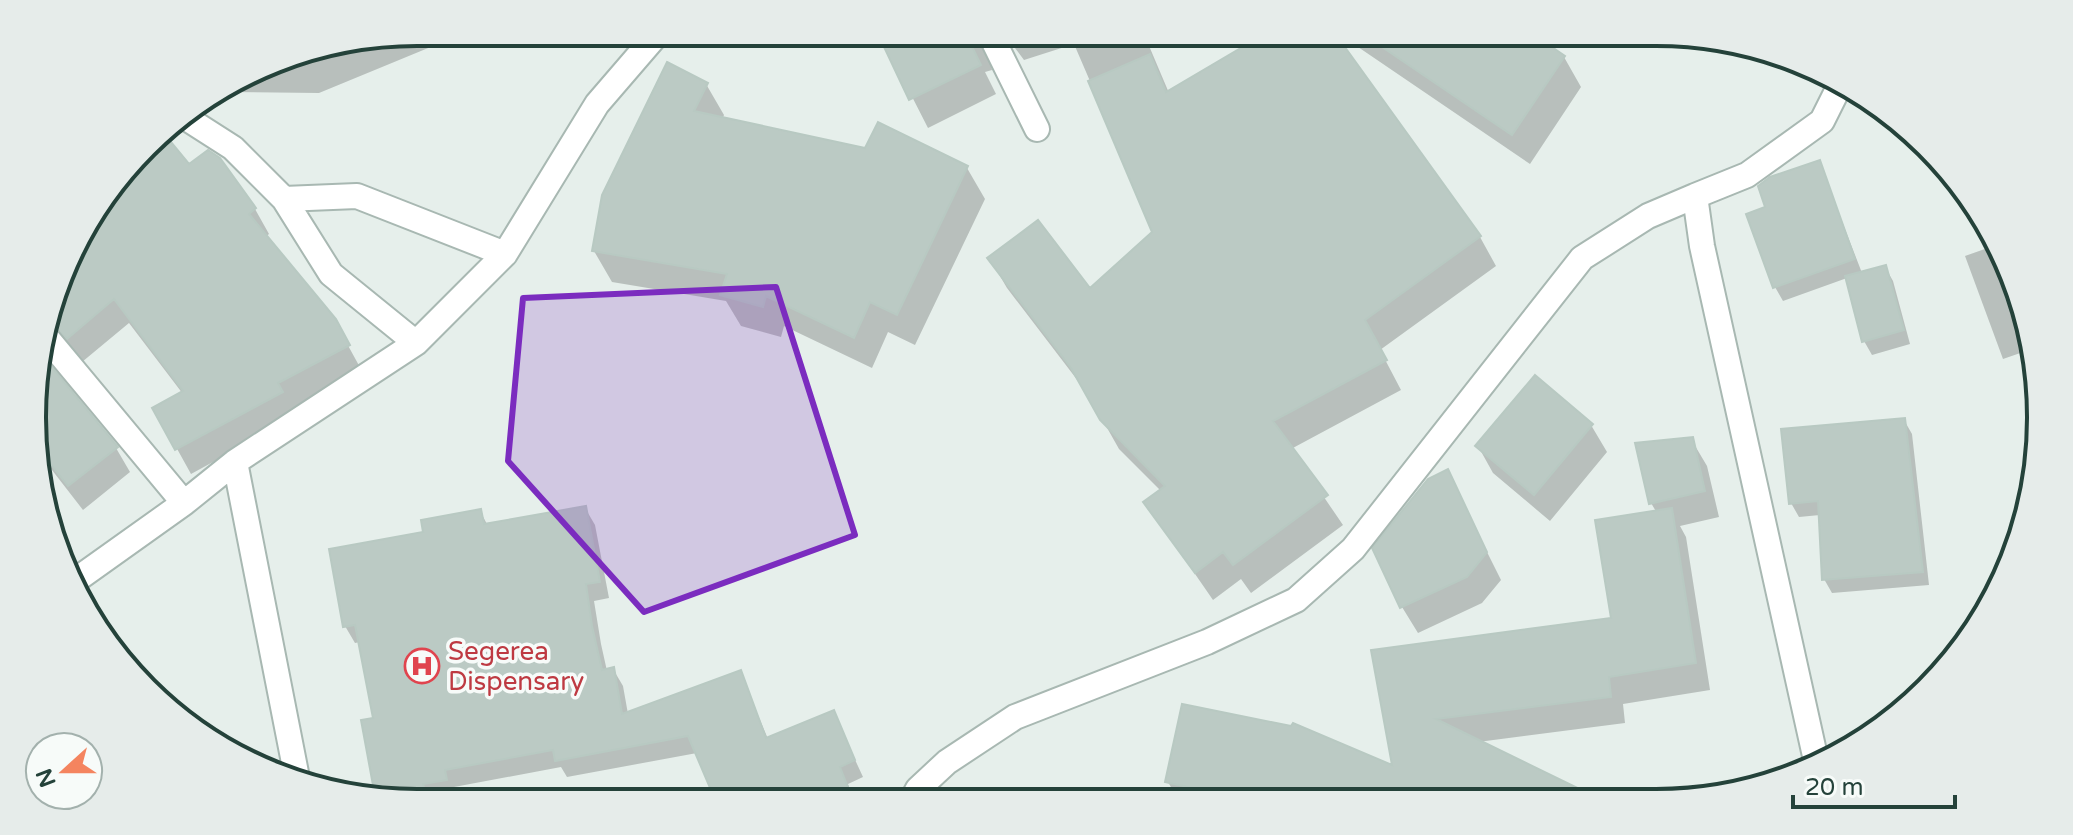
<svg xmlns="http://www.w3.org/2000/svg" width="2073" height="835" font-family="'Varela Round',sans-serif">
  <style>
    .shadow { fill: #0003 }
    .building { fill: #bbcac4; stroke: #b8c9c2; stroke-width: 2 }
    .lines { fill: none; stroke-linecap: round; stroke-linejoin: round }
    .street-casing { stroke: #a8b8b2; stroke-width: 28 }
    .street { stroke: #fff; stroke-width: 24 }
    .marked { fill: #7b2cbf; fill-opacity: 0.2; stroke: #7b2cbf; stroke-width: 6; stroke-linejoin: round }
    .labels { text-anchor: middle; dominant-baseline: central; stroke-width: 7; stroke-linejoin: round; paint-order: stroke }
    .health-label { font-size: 26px; fill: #be3a42; stroke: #f7fbf9; text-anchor: start }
    .rim { fill: none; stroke: #24423a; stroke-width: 4 }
  </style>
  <rect width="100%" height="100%" fill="#e6efeb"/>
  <path class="shadow" d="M418,32H467L319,93L225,92L293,53Z
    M879,32H1151L1144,34L1169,93L1272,32H1331L1480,237L1496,266L1380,350L1401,390L1291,449L1343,525L1251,593L1241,579L1213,600L1146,503L1161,491L1119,449L1088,394L1007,288L990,259L1090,291L1155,232L1074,44L1024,60L1015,48L998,47L990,60L992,70L985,72L996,94L928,128Z
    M1336,32H1526L1564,57L1581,87L1530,164Z
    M1696,39L1776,52V54Z
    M706,84L724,115L722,120L967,168L985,199L915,345L888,332L872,368L784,326L781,337L741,326L726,301L612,282L594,251Z
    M219,159L255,209L269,234L265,237L334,320L362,371L291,409L295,417L191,474L155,409L183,394L129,323L82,362L51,349L46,363L116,448L130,472L83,510L38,452L35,367L83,225L189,166Z
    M1819,162L1862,273L1885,267L1893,281L1910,344L1872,355L1864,341L1847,278L1783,301L1775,287L1768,208Z
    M1999,244L2029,350L2003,359L1965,256Z
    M1904,420L1912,434L1929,585L1832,593L1824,579L1820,515L1799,517L1791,503Z
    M1591,425L1607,452L1550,521L1493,473L1478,446Z
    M1691,439L1707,466L1719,517L1680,526L1686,537L1710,690L1623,704L1625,723L1478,742L1591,800L1179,801L1168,782L1395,768L1373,652L1613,620L1657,513L1651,503Z
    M1447,472L1501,580L1482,603L1418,633L1402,607Z
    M585,508L595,525L609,598L594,601L601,644L607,671L613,669L623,686L628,714L740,672L768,739L833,712L863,777L848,784L855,802H718L697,753L567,777L561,767L454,787L455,797L432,803L377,796L363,722L375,720L360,642L355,643L345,626L425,534L480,511L488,526Z"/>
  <path class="building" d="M877,32H965L981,65L909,100Z
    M1268,32H1334L1481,236L1365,320L1387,360L1273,421L1328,495L1233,565L1223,552L1195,573L1143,502L1165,486L1100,420L1071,368L987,258L1038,220L1090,288L1152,232L1088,81L1150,54L1166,92Z
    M1360,32H1530L1565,56L1512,135Z
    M667,62L708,83L694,111L865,148L878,122L968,166L897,315L870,302L854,338L766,296L763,307L720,295L727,274L592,251L602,195Z
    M161,130L189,164L208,150L220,158L256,208L249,214L336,319L350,345L278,383L283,392L175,450L152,408L183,391L114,299L67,339L50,323L83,225Z
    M1820,160L1855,259L1773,288L1746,214L1765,207L1758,186L1770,177Z
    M1886,265L1904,330L1862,342L1845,276Z
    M40,353L118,447L68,486L38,448L35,367Z
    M1535,375L1593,424L1534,495L1475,446Z
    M1905,418L1923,572L1822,580L1818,501L1789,504L1781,429Z
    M1693,437L1705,491L1649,504L1635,443Z
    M1448,469L1487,552L1467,577L1400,608L1372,548L1428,479Z
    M586,506L600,582L586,584L592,626L602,670L614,667L622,714L741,670L766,738L834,710L855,760L840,767L849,790L820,802H716L688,736L555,761L553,750L445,770L447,780L423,784L429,803L375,796L361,720L373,718L355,625L343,627L329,549L423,532L421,520L481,509L484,524Z
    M1672,508L1696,663L1609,677L1611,697L1436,719L1602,800L1251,801L1165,782L1182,704L1291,726L1293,723L1392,765L1371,650L1611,618L1595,520Z"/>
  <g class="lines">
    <g class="street-casing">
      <path id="street" d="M989,32L1037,129
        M183,116L233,148L284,199L331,274L416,343
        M284,199L357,196L505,254
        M46,337L184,503
        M235,462L298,783
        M76,580L184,503L235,462L416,343L505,254L597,104L659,32
        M1817,765L1702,246L1695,196L1747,175L1822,121L1839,87
        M911,802L918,789L947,762L1015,717L1207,642L1296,600L1353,549L1582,258L1648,216L1695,196"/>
    </g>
    <use href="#street" class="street"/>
  </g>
  <path class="marked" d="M776,287L855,535L644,612L508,461L523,298Z"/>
  <defs>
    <g id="hospital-ring" transform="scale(1.8)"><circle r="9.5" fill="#f7fbf9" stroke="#e0444e" stroke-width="1.5"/><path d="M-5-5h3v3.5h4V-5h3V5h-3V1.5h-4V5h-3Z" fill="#e0444e"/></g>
  </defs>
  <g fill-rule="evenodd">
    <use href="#hospital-ring" x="422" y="666"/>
  </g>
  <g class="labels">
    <g class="health-label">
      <text x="448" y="651">Segerea<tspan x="448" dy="30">Dispensary</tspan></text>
    </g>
  </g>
  <path d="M0 0H2073V835H0ZM417 46H1656A371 371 0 0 1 2027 417V418A371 371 0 0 1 1656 789H417A371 371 0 0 1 46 418V417A371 371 0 0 1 417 46Z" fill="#e6ecea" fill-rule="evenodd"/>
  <path class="rim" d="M417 46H1656A371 371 0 0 1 2027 417V418A371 371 0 0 1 1656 789H417A371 371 0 0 1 46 418V417A371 371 0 0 1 417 46Z"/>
  <g transform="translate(64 771) rotate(249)"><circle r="38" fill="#f7fbf9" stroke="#a3b1ad" stroke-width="2"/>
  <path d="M0-6L14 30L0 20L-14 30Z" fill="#f4845f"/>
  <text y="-12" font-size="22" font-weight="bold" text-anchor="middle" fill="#24423a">N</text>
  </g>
  <path d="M1793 795v12h162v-12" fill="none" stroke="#24423a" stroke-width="4"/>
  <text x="1805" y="795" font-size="24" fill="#24423a" stroke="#f7fbf9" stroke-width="6" paint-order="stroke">20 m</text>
</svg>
